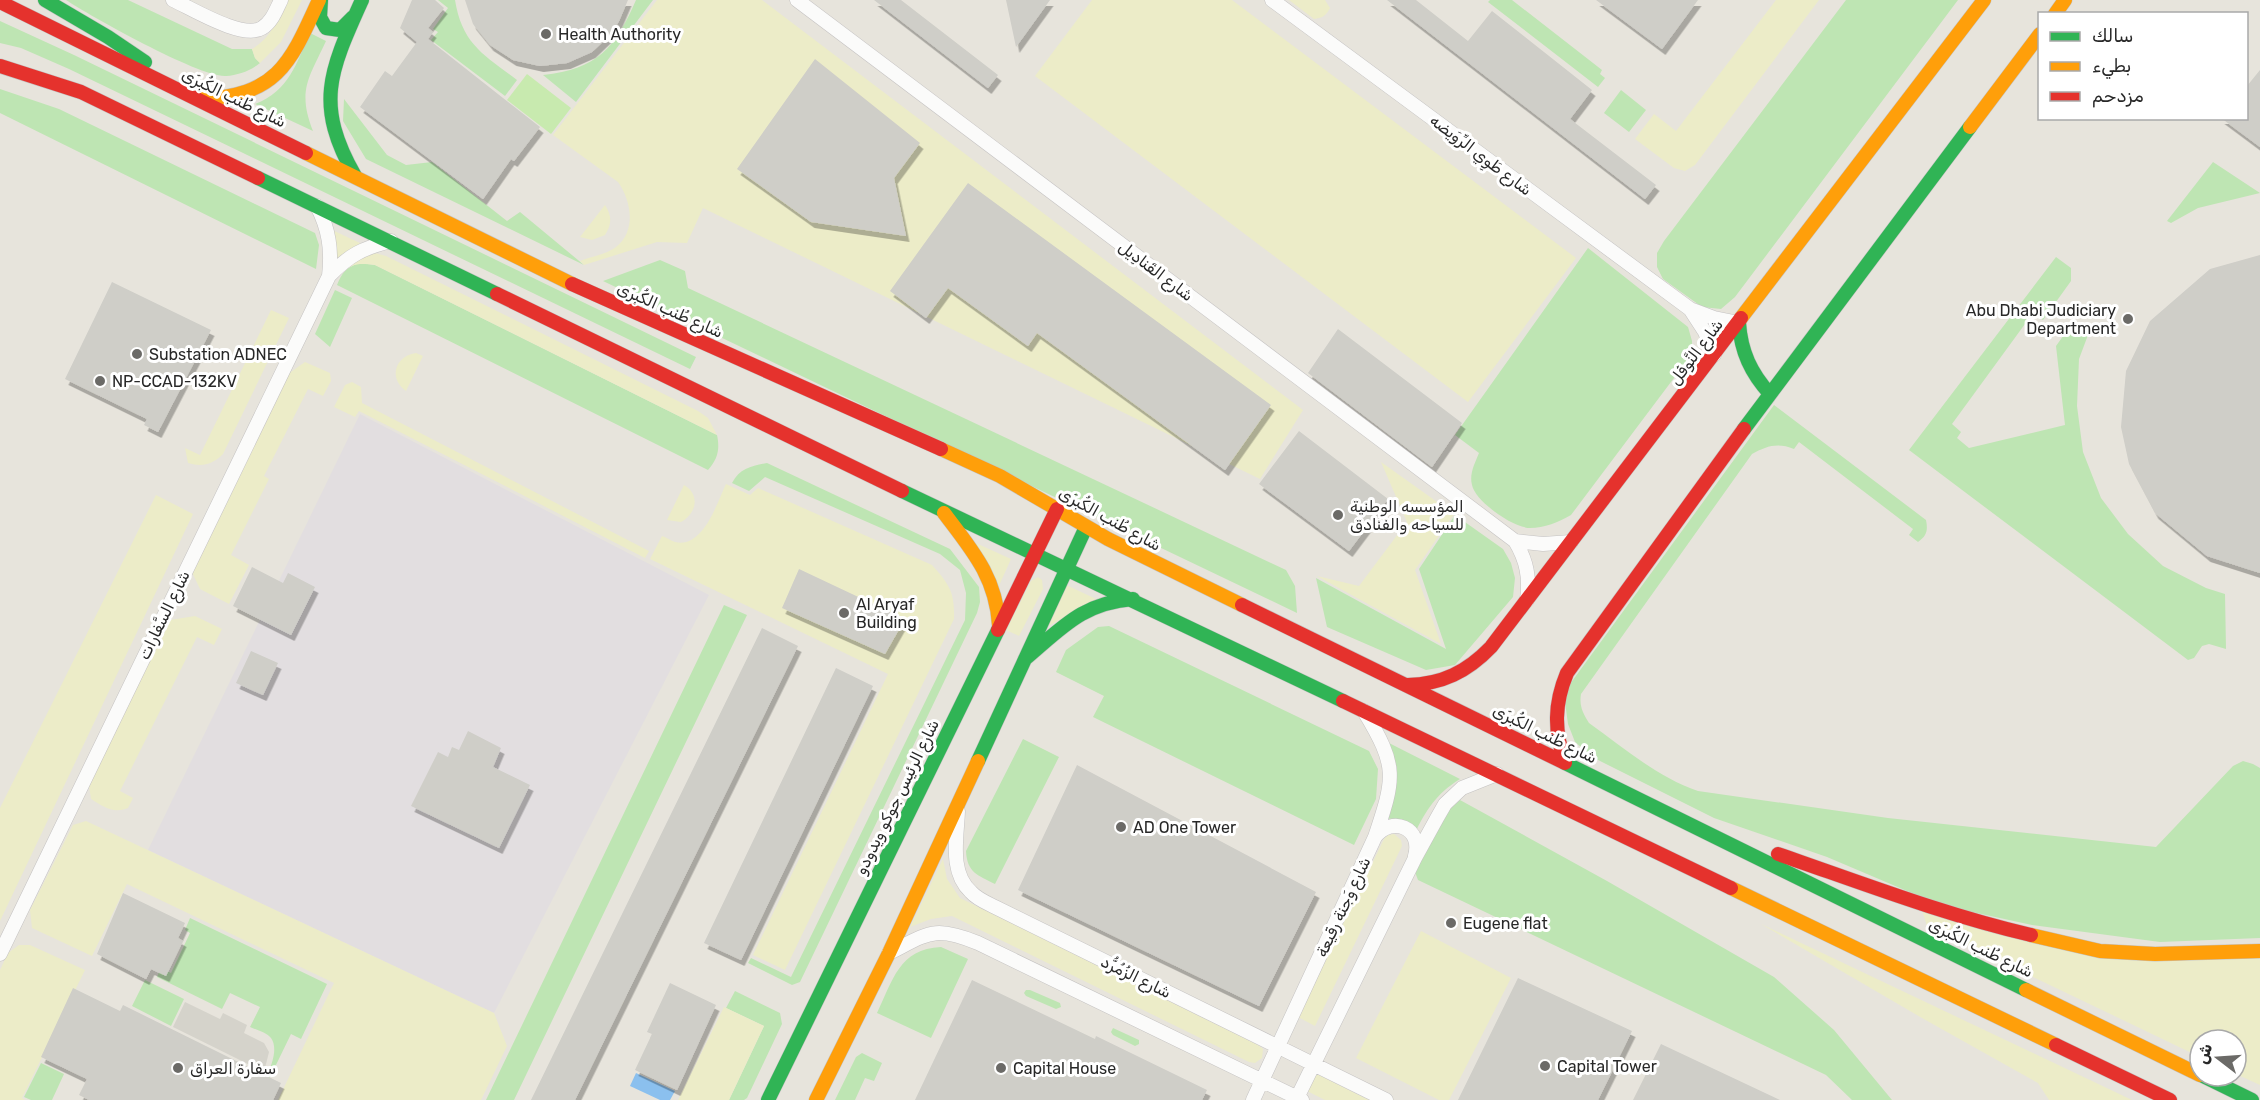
<svg xmlns="http://www.w3.org/2000/svg" width="2260" height="1100" font-family="Rubik,'Noto Naskh Arabic',sans-serif">
  <style>
    .industrial { fill: #e2dee0 }
    .green { fill: #bee5b3 }
    .sand { fill: #ececc8 }
    .pitch { fill: #c8eaaf }
    .plaza { fill: #d5d3cb }
    .water { fill: #8bc0ee }
    .building { fill: #cfcec8; filter: url(#shadow) }
    .lines { fill: none; stroke-linecap: round; stroke-linejoin: round }
    .street-casing { stroke: #c4c2c2; stroke-width: 15 }
    .fast-casing { stroke: #c4c2c2; stroke-width: 15 }
    .slow-casing { stroke: #c4c2c2; stroke-width: 15 }
    .jam-casing { stroke: #c4c2c2; stroke-width: 15 }
    .street { stroke: #fbfbfa; stroke-width: 14 }
    .fast { stroke: #30b455; stroke-width: 14 }
    .slow { stroke: #ff9f0a; stroke-width: 14 }
    .jam { stroke: #e5322d; stroke-width: 14 }
    .poi-dot { fill: #6b6a67; stroke: #fff; stroke-width: 2 }
    .labels { text-anchor: middle; dominant-baseline: central; stroke-width: 6; stroke-linejoin: round; paint-order: stroke }
    .poi-label { font-size: 16px; fill: #282828; stroke: #fff; text-anchor: start }
    .street-label { font-size: 16px; fill: #282828; stroke: #fff }
  </style>
  <defs>
    <filter id="shadow"><feDropShadow dx="3.5" dy="6" stdDeviation="0" flood-color="#0004"/></filter>
  </defs>
  <rect width="100%" height="100%" fill="#e7e4dc"/>
  <path class="industrial" d="M360,414L709,595L494,1013L148,850Z"/>
  <path class="green" d="M66,0H128L232,49H252L255,58L260,63C250,71 238,75 226,76C201,78 90,16 66,0Z
    M438,0H455C462,44 484,55 517,80L505,96L431,40L438,32L433,29L448,8Z
    M636,0H653L576,102L543,75C598,69 615,48 636,0Z
    M1490,0H1512L1602,70L1600,74L1605,78L1598,87L1488,2Z
    M1846,0H1958L1735,297L1721,309L1702,307L1663,279L1657,267V253L1664,241Z
    M0,21L74,55L696,357L690,369L69,69L21,48L0,43Z
    M310,33L326,41C309,78 297,90 313,131L255,104C289,91 296,64 310,33Z
    M0,89L59,109L315,233L319,245L316,269L0,113Z
    M1621,90L1646,110L1629,132L1604,113Z
    M344,99L387,155L406,165L432,162L507,221L520,212L584,265L366,159L343,121Z
    M2213,162L2260,193L2198,208L2171,223L2167,221Z
    M1588,248L1688,327L1692,341V354L1571,515C1559,522 1544,528 1530,528C1513,528 1475,501 1472,485C1469,474 1475,463 1479,453L1455,435Z
    M2056,257L2071,268V281L2043,320L2033,313L1952,424L1961,432L1957,438L1969,448L2065,425L2056,346L2071,325L2091,327L2079,359L2077,406L2083,452L2101,498L2128,534L2163,566L2206,588L2225,594L2226,649L2209,644L2202,646L2194,658L2188,660L1909,450Z
    M660,260L685,271L688,288L1286,570L1295,586L1297,613L603,281Z
    M360,263L375,265L717,435C720,449 718,459 708,470L337,285C342,273 346,267 360,263Z
    M335,290L352,298L330,347L315,334Z
    M1774,405L1926,520C1928,530 1927,536 1918,542L1909,535L1913,529L1799,442L1794,449C1778,442 1766,446 1752,454L1581,694C1579,706 1583,713 1589,723C1624,748 1657,777 1698,791L1888,818L2156,847L2233,766L2243,761L2253,764L2260,768V938L2160,942L2032,925L1940,905L1827,857L1714,818L1594,758L1575,742L1568,724L1565,702L1570,684Z
    M767,463L950,549L979,587L980,602L977,613L800,982L792,985L748,963L751,958L791,977L965,620L966,593L960,570L940,554L765,477L749,491L732,483C740,468 752,466 767,463Z
    M1455,515L1503,549L1511,563L1515,578L1513,597L1455,665L1426,670L1327,627L1316,578L1446,649L1419,569Z
    M724,605L747,615L514,1100H486Z
    M1109,626L1369,751L1378,769L1376,799L1354,845L1093,717L1104,696L1056,672L1066,650L1098,627Z
    M1023,739L1059,757L995,884C978,875 967,873 966,851Z
    M1389,743L1460,779C1436,794 1426,810 1414,835C1406,824 1401,817 1386,819L1392,806L1397,768Z
    M1460,800L1607,881L1774,977L1834,1030L1892,1100H1852L1826,1075L1418,880L1415,872L1449,810Z
    M190,918L327,984L301,1039L291,1034L259,1100H255C262,1085 282,1053 271,1038C267,1033 257,1030 250,1027L260,1007L230,993L222,1009L157,977L161,968L171,973L190,933L185,930Z
    M941,947L968,959L931,1038L877,1013C893,980 899,949 941,947Z
    M145,980L184,999L171,1026L132,1006Z
    M1026,990H1030L1060,1003L1061,1007L1056,1009L1026,996L1024,993Z
    M735,991L780,1013L782,1024L747,1098L744,1100H729L764,1026L726,1008Z
    M1113,1028L1139,1040V1044L1135,1046L1113,1035L1111,1032Z
    M862,1053L882,1063L874,1081L865,1078L855,1100H835L856,1057Z
    M41,1063L64,1074L52,1100H31L24,1097Z"/>
  <path class="sand" d="M286,0H302L281,42L260,63L255,58L252,49C272,37 277,20 286,0Z
    M657,0H762L1303,410L1260,479L703,208L687,243L657,242L584,265L580,261C590,257 607,254 616,247C637,231 631,200 618,182L553,135Z
    M1092,0H1232L1576,258L1468,402L1035,76Z
    M1289,0H1325L1330,8C1326,16 1322,18 1314,19Z
    M1776,0H1819L1695,165L1685,171L1674,168L1635,139L1654,114L1676,131Z
    M605,205C612,216 612,224 605,235L592,240L580,237Z
    M328,228L362,244L330,262Z
    M375,253L386,256L698,411L708,418L717,435L375,265C360,263 352,263 342,273C350,260 360,254 375,253Z
    M271,310L289,318L223,454C212,465 202,467 188,463L185,448L200,455Z
    M416,353L423,356L406,391C388,378 395,356 416,353Z
    M305,362L330,373L331,381L323,396L308,389L264,476L269,479L231,555L249,565L229,604L200,589L192,572L288,374Z
    M352,382L361,387L362,403L649,551L645,558L359,411L355,417L334,407L345,385Z
    M1381,462L1454,514L1415,570L1441,644L1317,576L1359,586L1407,522Z
    M726,484L750,495L758,488L932,565C949,584 955,592 954,619L785,970L753,955L888,674L650,559L662,536C666,537 671,541 675,542C703,549 717,503 726,484Z
    M684,485C701,495 696,514 681,522L667,520Z
    M156,495L193,514L0,921V808Z
    M967,539L1011,559L998,588Z
    M1038,577L1042,580L1043,589L1019,636L1006,630L1031,581Z
    M1062,583L1096,599L1040,631Z
    M195,616L222,629L214,645L197,637L120,791L133,798L128,808C113,814 104,807 91,799L89,786L170,620Z
    M86,821L494,1013L507,1046L481,1100H278L334,983L127,884L92,956L32,928L30,910L73,825Z
    M1394,834L1401,840L1402,846L1315,1026L1298,1017L1384,839L1388,835Z
    M943,859L947,879L960,898L1258,1045L1263,1049L1262,1058L1255,1063L1249,1062L952,916L931,919L910,927Z
    M1920,904L2100,951H2260V1085L2236,1074V1040H2200V1057L1927,926Z
    M1761,924L2132,1100H2049L2038,1083L1922,1018Z
    M1421,931L1511,978L1449,1100H1439L1356,1058Z
    M19,945H30L85,970L22,1098L25,1100H0V970L8,953Z
    M724,1007L764,1026L729,1100H678Z
    M1314,1074H1317L1369,1100H1325L1307,1091Z"/>
  <path class="pitch" d="M527,74L571,108L551,134L507,100Z"/>
  <path class="plaza" d="M185,1002L220,1019L223,1013L247,1025L244,1033L264,1043L269,1052L264,1072L173,1027Z"/>
  <path class="water" d="M636,1073L675,1091L670,1100H660L630,1086Z"/>
  <path class="building" d="M412,0H435L444,8L428,28L433,32L428,39L540,127L514,161L511,159L483,199L360,107L385,71L392,76L417,42L400,28Z
    M465,0H628L619,21L612,33L592,52L567,63L540,66L513,60L490,45L473,24Z
    M874,0H901L998,75L988,88Z
    M1006,0H1050L1016,47Z
    M1387,0H1416L1468,41L1492,11L1592,90L1570,119L1656,185L1645,199Z
    M1596,0H1698L1662,49Z
    M815,59L920,143L894,178L906,236L811,222L737,169Z
    M2260,70V147L2221,118H2247V86Z
    M968,183L1271,405L1225,470L1037,333L1028,346L948,288L926,318L890,291Z
    M2260,255V573L2207,556L2155,513L2129,464L2121,427L2126,371L2150,321L2210,269Z
    M112,282L211,330L158,432L144,425L147,419L65,379Z
    M1338,329L1462,423L1432,467L1308,373Z
    M1299,431L1388,499L1349,551L1259,484Z
    M252,567L283,583L288,573L315,587L291,635L233,606Z
    M799,569L905,619L885,654L782,608Z
    M762,628L798,646L575,1100H531Z
    M251,651L278,663L263,695L236,683Z
    M836,668L873,686L741,960L704,943Z
    M468,731L501,748L493,767L530,785L499,848L411,806L438,752L448,757L452,747L459,750Z
    M1077,765L1316,892L1259,1006L1018,890Z
    M123,893L185,923L178,938L183,941L166,976L151,969L146,979L97,954Z
    M1518,978L1632,1031L1598,1100H1458Z
    M972,980L1095,1039L1096,1036L1207,1090L1202,1100H915Z
    M670,983L716,1005L677,1090L635,1070L652,1034L647,1032Z
    M73,988L120,1011L123,1005L281,1083L273,1100H89L79,1095L87,1079L41,1057Z
    M1661,1044L1780,1100H1633Z"/>
  <g class="lines">
    <g class="street-casing">
      <path id="street" d="M173,0C193,9 243,40 262,28C272,22 276,10 281,0
        M797,0L1515,541C1527,561 1530,578 1527,600
        M1272,0L1690,309L1714,318L1739,323
        M317,206C329,229 332,250 329,276
        M1690,309L1705,332L1714,355
        M1515,541L1543,544L1571,542
        M958,811C957,838 949,872 971,892C977,899 987,903 995,907L1386,1100
        M1375,837C1392,815 1423,828 1415,856
        M889,953C929,933 934,925 978,943L1302,1100
        M0,954L329,276C349,255 363,248 391,241
        M1253,1100L1375,837C1395,777 1398,767 1364,711
        M1296,1100L1415,858L1437,818L1445,804L1462,788L1497,774"/>
    </g>
    <g class="fast-casing">
      <path id="fast" d="M45,0L108,37L145,62
        M321,0L320,17L326,28L340,30L353,17
        M355,176C314,104 330,71 362,0
        M258,178L497,294
        M1739,323C1741,352 1751,373 1770,394
        M1744,429L1970,127
        M902,491L1343,701
        M1025,659C1062,628 1082,603 1133,599
        M978,761L1086,527
        M1565,763L2026,990
        M2203,1076L2252,1100
        M768,1100L998,630"/>
    </g>
    <g class="slow-casing">
      <path id="slow" d="M2055,14L2065,0
        M200,99C277,96 290,64 319,0
        M1970,127L2040,34
        M306,153L572,284
        M1741,318L1984,0
        M941,449L1000,476L1108,539L1242,605
        M944,513C972,550 996,577 999,625
        M1731,888L2056,1045
        M2031,935L2100,951L2155,954L2260,951
        M2026,990L2200,1075
        M816,1100L889,953L978,761"/>
    </g>
    <g class="jam-casing">
      <path id="jam" d="M0,2L306,153
        M0,66L81,92L258,178
        M572,284L941,449
        M497,294L902,491
        M1242,605L1565,763
        M998,630L1057,509
        M1408,685C1442,684 1467,672 1491,647L1741,318
        M1343,701L1731,888
        M1565,762C1554,731 1554,704 1567,673L1744,429
        M1778,854C1862,883 1945,915 2031,935
        M2056,1045L2170,1100"/>
    </g>
    <use href="#street" class="street"/>
    <use href="#fast" class="fast"/>
    <use href="#slow" class="slow"/>
    <use href="#jam" class="jam"/>
  </g>
  <g class="poi-dot">
    <circle cx="546" cy="34" r="6"/>
    <circle cx="2128" cy="319" r="6"/>
    <circle cx="137" cy="354" r="6"/>
    <circle cx="100" cy="381" r="6"/>
    <circle cx="1338" cy="515" r="6"/>
    <circle cx="844" cy="613" r="6"/>
    <circle cx="1121" cy="827" r="6"/>
    <circle cx="1451" cy="923" r="6"/>
    <circle cx="1545" cy="1066" r="6"/>
    <circle cx="178" cy="1068" r="6"/>
    <circle cx="1001" cy="1068" r="6"/>
  </g>
  <g class="labels">
    <g class="poi-label">
      <text x="558" y="34">Health Authority</text>
      <text x="2116" y="310" text-anchor="end">Abu Dhabi Judiciary<tspan x="2116" dy="18">Department</tspan></text>
      <text x="149" y="354">Substation ADNEC</text>
      <text x="112" y="381">NP-CCAD-132KV</text>
      <text x="1350" y="506">المؤسسه الوطنية<tspan x="1350" dy="18">للسياحه والفنادق</tspan></text>
      <text x="856" y="604">Al Aryaf<tspan x="856" dy="18">Building</tspan></text>
      <text x="1133" y="827">AD One Tower</text>
      <text x="1463" y="923">Eugene flat</text>
      <text x="1557" y="1066">Capital Tower</text>
      <text x="190" y="1068">سفارة العراق</text>
      <text x="1013" y="1068">Capital House</text>
    </g>
    <g class="street-label">
      <text transform="translate(234 98) rotate(26)">شارع طُنب الكُبرَى</text>
      <text transform="translate(1481 155) rotate(37)">شارع طَوِي الرِّوَيضه</text>
      <text transform="translate(1156 271) rotate(37)">شارع القَنادِيل</text>
      <text transform="translate(670 310) rotate(24)">شارع طُنب الكُبرَى</text>
      <text transform="translate(1696 352) rotate(-53)">شارع النَّوفَل</text>
      <text transform="translate(1110 519) rotate(29)">شارع طُنب الكُبرَى</text>
      <text transform="translate(164 615) rotate(-64)">شارع السَّفارات</text>
      <text transform="translate(1545 734) rotate(26)">شارع طُنب الكُبرَى</text>
      <text transform="translate(897 797) rotate(-64)">شارع الرئيس جوكو ويدودو</text>
      <text transform="translate(1343 907) rotate(-65)">شارع وَجنة رقَيعة</text>
      <text transform="translate(1981 948) rotate(26)">شارع طُنب الكُبرَى</text>
      <text transform="translate(1136 977) rotate(26)">شارع الزُمُرُّد</text>
    </g>
  </g>
  <rect x="2038" y="12" width="210" height="108" fill="#ffffff" stroke="#a9a9a9" stroke-width="1.5"/>
  <rect x="2050" y="32" width="30" height="9" fill="#30b455" stroke="#a9a9a9" stroke-width="1.5"/>
  <text x="2092" y="42" font-size="18" fill="#282828">سالك</text>
  <rect x="2050" y="62" width="30" height="9" fill="#ff9f0a" stroke="#a9a9a9" stroke-width="1.5"/>
  <text x="2092" y="72" font-size="18" fill="#282828">بطيء</text>
  <rect x="2050" y="92" width="30" height="9" fill="#e5322d" stroke="#a9a9a9" stroke-width="1.5"/>
  <text x="2092" y="102" font-size="18" fill="#282828">مزدحم</text>
  <g transform="translate(2218 1058) rotate(287)"><circle r="28" fill="#ffffff" stroke="#a9a9a9" stroke-width="1.5"/>
  <path d="M0-4.5L10 22L0 15L-10 22Z" fill="#6b6a67"/>
  <text y="-9" font-size="16" font-weight="bold" text-anchor="middle" fill="#282828">ش</text>
  </g>
</svg>
